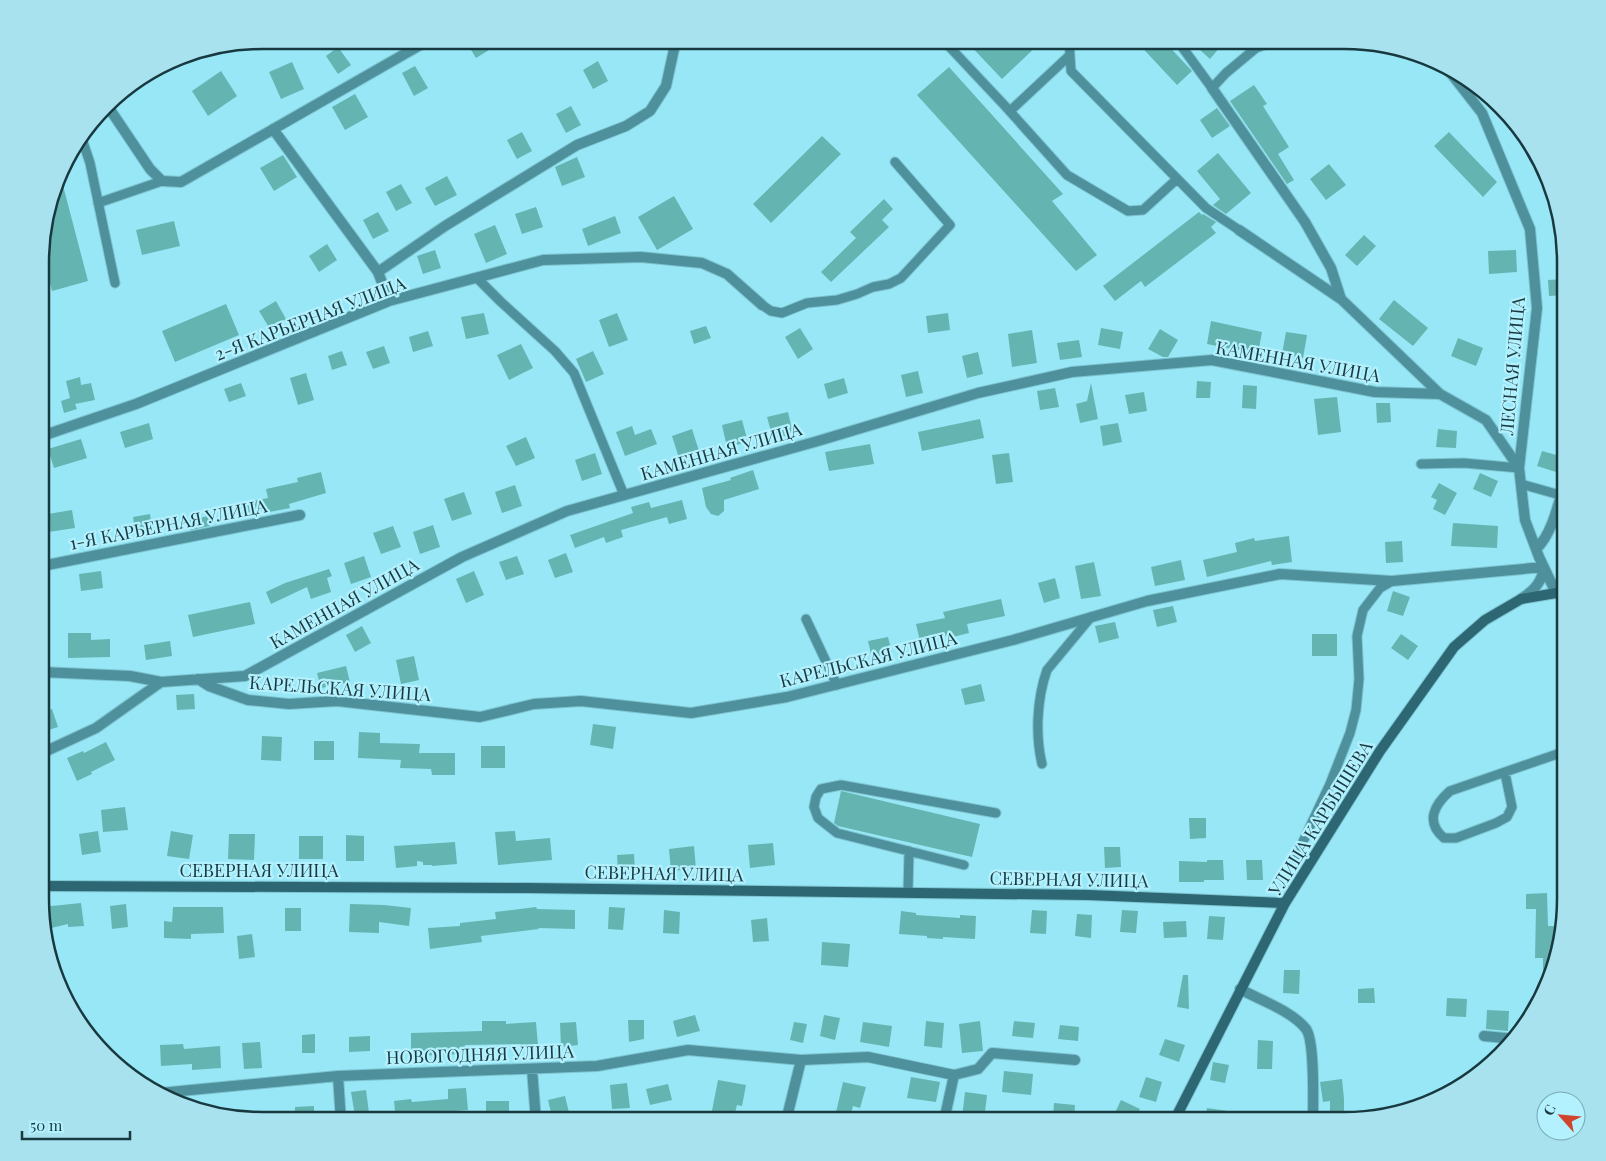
<svg xmlns="http://www.w3.org/2000/svg" width="1606" height="1161" font-family="'Playfair Display',serif">
  <style>
    .building { fill: #64b5b1 }
    .lines { fill: none; stroke-linecap: round; stroke-linejoin: round }
    .service-casing { stroke: #7ec4d1; stroke-width: 11 }
    .minor-casing { stroke: #7ec4d1; stroke-width: 12 }
    .secondary-casing { stroke: #7ec4d1; stroke-width: 12 }
    .service { stroke: #4e919d; stroke-width: 9 }
    .minor { stroke: #4e919d; stroke-width: 10 }
    .secondary { stroke: #2c6773; stroke-width: 10 }
    .labels { text-anchor: middle; dominant-baseline: central; stroke-width: 4.5; stroke-linejoin: round; paint-order: stroke }
    .street-label { font-size: 18px; fill: #18393f; stroke: #b4f1fe }
    .rim { fill: none; stroke: #18393f; stroke-width: 2.5 }
  </style>
  <rect width="100%" height="100%" fill="#98e7f6"/>
  <path class="building" d="M465,40H483L489,50L476,58Z
    M965,40H1043L1002,79Z
    M1135,40H1163L1192,71L1177,85Z
    M1189,40H1226L1210,59Z
    M338,47L351,65L338,74L326,56Z
    M598,61L608,81L593,89L583,70Z
    M292,62L304,89L281,99L269,72Z
    M415,66L428,88L414,96L402,73Z
    M949,67L1063,194L1052,201L1097,255L1076,271L917,95Z
    M221,71L237,96L208,116L192,91Z
    M1254,85L1267,104L1263,106L1289,147L1278,154L1294,180L1287,184L1230,101Z
    M355,94L368,117L345,130L332,107Z
    M571,106L581,125L566,133L556,114Z
    M1217,108L1230,126L1212,138L1200,120Z
    M522,132L532,151L517,159L507,140Z
    M1449,132L1497,182L1483,197L1434,146Z
    M822,136L841,154L771,223L753,204Z
    M1218,153L1251,193L1226,214L1213,205L1220,199L1197,171Z
    M283,155L297,177L274,191L260,168Z
    M577,157L585,177L562,186L555,167Z
    M1329,164L1346,185L1326,200L1310,179Z
    M60,174L88,281L52,291L42,251V233Z
    M447,176L457,195L435,206L425,188Z
    M401,184L412,203L396,211L386,192Z
    M674,196L693,229L657,250L638,217Z
    M884,199L893,209L882,220L889,227L831,282L821,272L856,238L850,232Z
    M536,207L543,227L522,234L515,214Z
    M378,212L389,231L373,239L363,220Z
    M1199,212L1202,215L1203,214L1216,222L1211,227L1216,233L1145,287L1141,281L1115,301L1103,286Z
    M615,216L621,233L588,246L582,229Z
    M174,221L180,246L142,255L136,230Z
    M495,225L507,254L486,263L474,234Z
    M1364,235L1376,246L1357,266L1345,255Z
    M327,244L337,260L319,272L309,256Z
    M435,250L441,268L423,274L417,256Z
    M1516,250L1517,272L1489,274L1488,251Z
    M1566,279V295L1549,296L1548,280Z
    M1394,300L1428,328L1413,346L1379,319Z
    M276,301L286,319L270,329L259,311Z
    M226,304L239,335L175,362L162,331Z
    M484,313L489,334L466,339L461,317Z
    M617,313L628,340L609,347L599,320Z
    M948,313L950,330L928,333L926,316Z
    M1211,321L1262,332L1258,354L1207,344Z
    M706,326L711,338L694,344L690,331Z
    M800,328L813,349L798,359L785,337Z
    M1101,328L1123,332L1120,349L1098,345Z
    M1160,329L1178,340L1168,357H1163L1148,349Z
    M1032,330L1037,363L1012,367L1008,334Z
    M428,331L433,346L413,352L409,337Z
    M1286,332L1307,335L1303,358L1282,354Z
    M1458,338L1483,348L1476,366L1451,356Z
    M1079,340L1082,357L1060,360L1057,343Z
    M521,344L533,368L509,380L497,355Z
    M384,346L390,363L373,369L366,352Z
    M342,351L347,365L332,370L328,356Z
    M593,351L604,374L586,382L576,359Z
    M978,352L983,374L967,378L962,356Z
    M918,371L923,393L906,397L901,375Z
    M306,373L314,400L298,405L290,378Z
    M80,377L81,385L91,383L95,400L75,404L77,409L64,413L61,401L70,398L66,381Z
    M844,378L848,393L828,399L824,384Z
    M1197,381L1211,382L1210,398H1196Z
    M241,383L246,396L229,402L224,389Z
    M1091,383L1098,419L1080,423L1076,404L1087,401Z
    M1243,385L1257,386L1256,409L1242,408Z
    M1055,388L1059,407L1040,410L1037,391Z
    M1144,392L1147,411L1129,414L1125,395Z
    M1337,397L1341,432L1318,435L1314,399Z
    M1376,403H1390L1391,422L1377,423Z
    M788,412L793,434L773,439L767,417Z
    M980,419L984,438L922,451L918,432Z
    M742,420L748,442L727,447L722,425Z
    M149,423L153,439L125,448L120,432Z
    M1118,423L1122,442L1103,446L1100,426Z
    M632,426L635,435L651,429L657,444L625,456L616,432Z
    M692,429L699,451L679,458L672,436Z
    M1438,429L1457,431L1456,448L1436,447Z
    M526,437L535,458L516,466L506,446Z
    M81,439L87,458L54,468L48,449Z
    M870,444L874,464L829,471L825,452Z
    M1542,451L1560,456L1556,472L1537,466Z
    M595,453L602,474L582,481L575,460Z
    M1009,453L1013,482L996,484L992,455Z
    M753,470L759,489L724,500V511L718,516L711,514L706,507L702,488L731,480L730,478Z
    M321,472L326,493L289,504L290,508L239,518L237,504L268,498L266,489L298,482L297,478Z
    M1480,473L1498,481L1491,497L1473,489Z
    M1439,483L1457,493L1445,515L1433,509L1437,500L1431,497Z
    M515,485L522,506L502,513L495,492Z
    M464,492L472,514L452,521L444,499Z
    M682,500L687,519L669,524L667,517L621,530L623,537L606,543L604,537L575,548L570,535L633,513L631,507L649,502L651,508Z
    M72,510L75,528L42,533V515Z
    M150,514L153,536L136,539L133,517Z
    M209,516L210,526L191,530L189,520Z
    M1453,523L1498,526L1497,548L1451,546Z
    M433,525L440,547L420,554L413,532Z
    M393,526L401,547L381,554L373,533Z
    M1289,536L1292,562L1272,565L1271,561L1207,577L1203,560L1237,552L1235,543L1254,538L1255,541Z
    M1402,541L1403,562L1386,563L1385,542Z
    M566,553L573,572L555,578L548,560Z
    M364,556L371,577L351,584L344,563Z
    M517,556L524,574L506,580L499,562Z
    M1181,560L1185,580L1155,586L1151,567Z
    M1094,562L1101,596L1081,599L1075,566Z
    M329,569L332,576L327,578L331,592L311,599L307,587L271,604L266,592L285,583Z
    M101,571L103,588L81,591L79,574Z
    M474,571L484,595L466,603L456,579Z
    M1055,578L1060,598L1044,603L1038,583Z
    M1393,591L1410,597L1403,616L1387,611Z
    M1001,599L1005,616L967,624L969,633L949,638V635L920,641L916,624L945,618L943,612Z
    M250,602L255,624L193,637L188,615Z
    M1173,606L1177,622L1157,627L1153,610Z
    M1115,622L1119,638L1099,643L1095,626Z
    M362,626L371,643L355,652L346,635Z
    M68,633H91V640L110,639V657L68,658Z
    M1312,634H1337V656H1312Z
    M1401,634L1418,646L1408,660L1391,648Z
    M888,637L892,653L872,658L868,641Z
    M170,641L172,656L146,660L144,645Z
    M414,656L419,680L401,684L396,660Z
    M346,666L350,682L321,688L317,673Z
    M981,684L985,701L965,705L961,689Z
    M194,694L195,709L177,710L176,695Z
    M52,709L58,727L42,732V712Z
    M593,724L616,727L613,749L590,745Z
    M359,732L380,733V743L420,744L419,753H455V775H432L431,769L400,768L401,760L358,758Z
    M262,736L282,737L281,761L261,760Z
    M314,741H334V760H314Z
    M106,742L115,760L91,772L92,774L77,781L67,758L83,751L84,753Z
    M481,746H505V768H481Z
    M841,791L980,824L972,857L838,826L834,823Z
    M125,807L128,830L103,832L101,810Z
    M1189,818H1206V838L1190,839Z
    M98,831L101,852L82,855L79,834Z
    M171,831L193,835L189,859L167,856Z
    M515,831L516,841L550,838L552,860L498,865L495,832Z
    M229,834H255L254,860L228,859Z
    M346,835L364,836V861H346Z
    M299,836H323V859H299Z
    M455,842L457,864L432,866V865H423V862L417,861V866L396,868L394,846Z
    M773,843L775,865L750,868L748,845Z
    M694,846L696,869L671,871L669,849Z
    M1104,847H1120L1121,867L1105,868Z
    M634,854L635,872H618L617,855Z
    M1207,860H1223L1224,880H1204V882H1179V861L1207,862Z
    M1246,860H1262L1263,880H1247Z
    M1547,893L1548,926H1563L1549,984L1545,991H1543V958H1535L1536,909H1526V894Z
    M81,903L84,926L68,927V924L43,930L42,907Z
    M126,904L128,927L112,929L110,906Z
    M350,904L384,905L411,908L409,926L379,922V933L349,932Z
    M173,907H223L224,933L191,934V939L164,938V921L172,922Z
    M536,907L537,909L575,910V929L538,928L539,929L481,936L482,942L430,949L428,928L460,926V923L496,919L495,912Z
    M609,907L625,908L623,930L608,929Z
    M285,908H301V931H285Z
    M664,910L680,912L679,934L663,933Z
    M1032,910L1047,911L1046,934L1030,933Z
    M1122,910L1138,911L1136,933L1120,932Z
    M901,911L916,913V915L960,918V915L976,916L975,939L943,937V939L927,938V936L899,934Z
    M1077,914L1092,915L1091,938L1075,936Z
    M1209,916L1225,917L1223,940L1207,939Z
    M767,918L769,941L753,942L751,920Z
    M1186,921L1187,937L1164,938L1163,922Z
    M252,934L255,957L239,959L237,936Z
    M822,942L850,944L848,967L821,965Z
    M1284,970H1300L1299,994L1283,993Z
    M1183,975H1188L1189,1009L1177,1007Z
    M1374,988L1375,1003H1358V989Z
    M1447,998L1467,999L1466,1017L1446,1016Z
    M1487,1010L1509,1011L1508,1031L1486,1029Z
    M695,1015L700,1031L677,1037L673,1021Z
    M824,1015L840,1018L835,1040L820,1036Z
    M628,1020H644V1039L629,1042Z
    M482,1021H506V1024L536,1022L538,1046L521,1047L520,1044L465,1045V1054L411,1056V1033L482,1031Z
    M926,1021L944,1023L942,1048L924,1046Z
    M980,1021L983,1051L962,1053L959,1024Z
    M1014,1021L1035,1023L1033,1038L1012,1036Z
    M576,1022L578,1045L561,1047L560,1023Z
    M794,1022L807,1024L803,1043L790,1040Z
    M863,1022L892,1026L889,1047L860,1042Z
    M1060,1025L1079,1027L1078,1041L1058,1039Z
    M315,1034V1053H302V1035Z
    M370,1036V1051L349,1052V1037Z
    M1165,1039L1185,1045L1179,1062L1159,1055Z
    M1258,1040L1273,1041L1272,1069H1257Z
    M260,1042L262,1068L244,1069L242,1043Z
    M183,1044L184,1049L220,1046L221,1068L192,1070V1064L161,1066L160,1045Z
    M1213,1062L1229,1065L1225,1083L1210,1080Z
    M1004,1071L1033,1074L1031,1095L1002,1092Z
    M911,1077L940,1082L936,1102L907,1098Z
    M1146,1077L1162,1082L1156,1102L1139,1097Z
    M1342,1079L1344,1099V1121H1330V1101L1323,1102L1320,1082Z
    M718,1080L746,1085L742,1106L737,1105L733,1121H710Z
    M843,1082L866,1087L860,1108L853,1106L849,1121H834Z
    M627,1083L630,1108L612,1109L610,1085Z
    M668,1084L672,1100L650,1105L646,1089Z
    M466,1088L468,1110L442,1112V1120L396,1121L394,1101L411,1099L412,1102L448,1099V1089Z
    M366,1090L369,1113L355,1116L351,1092Z
    M965,1092L987,1095L984,1121L962,1118Z
    M565,1096L571,1121H553L548,1100Z
    M1121,1100L1140,1109L1134,1121H1111Z
    M486,1101H509V1121H486Z
    M1054,1103L1075,1105L1074,1120L1053,1118Z
    M314,1106V1121H295V1107Z
    M1207,1108L1249,1114L1248,1121H1205Z"/>
  <g class="lines">
    <g class="service-casing">
      <path id="service" d="M943,40L1006,107L1067,175L1128,211L1143,210L1177,179
        M1069,40L1071,71L1206,208L1239,230
        M1177,40L1212,88L1226,73L1256,48L1277,40
        M1010,111L1070,55
        M83,142L90,163L115,283
        M98,203L162,181
        M477,278L501,302L555,351L574,373L624,495
        M762,305L771,311L782,313L807,303L837,300L857,294L873,287L889,284L901,278L950,225L895,162
        M1421,464L1464,463L1519,468
        M1521,484L1560,495
        M806,619L837,685
        M1042,764C1035,735 1037,698 1047,670L1091,617
        M1505,773L1512,807L1507,817L1496,823L1456,838H1444C1425,822 1434,805 1450,791L1566,751
        M1293,863L1330,784L1350,733L1356,710L1359,679L1357,636L1363,610L1380,588L1392,581
        M964,865L837,833L818,818L814,807L816,797L821,789L841,785L996,813
        M908,892L909,851"/>
    </g>
    <g class="minor-casing">
      <path id="minor" d="M1446,67L1482,113L1530,229L1537,308L1519,468L1525,520L1539,557L1556,593
        M1212,88L1305,222L1331,268L1341,299
        M107,105L150,169L162,181L181,182L429,40
        M273,129L378,272L389,301
        M1239,230L1341,299L1440,394L1486,420L1519,468
        M378,272L445,226L577,145L626,126L650,111L666,86L676,40
        M42,436L136,404L389,301L543,260L641,257L702,263L727,274L762,305
        M1536,549C1553,534 1559,500 1566,478
        M42,566L300,515
        M42,672L130,676L161,682L245,676L462,557L567,511L818,441L978,393L1072,372L1212,360L1375,392L1440,394
        M198,679L209,686L248,700L289,704L337,701L480,717L534,704L581,701L691,713L787,697L1013,640L1147,601L1280,574L1392,581L1544,567C1542,583 1533,591 1521,599
        M42,753L96,728L161,682
        M1240,989C1260,1000 1292,1011 1306,1029C1315,1041 1313,1104 1313,1121
        M1484,1036L1515,1039
        M532,1069L536,1121
        M338,1076L341,1121
        M160,1093L338,1076L597,1066L688,1050L801,1060L868,1057L954,1075L978,1069L992,1053L1075,1060
        M786,1121L801,1060
        M944,1121L954,1075"/>
    </g>
    <g class="secondary-casing">
      <path id="secondary" d="M42,886L527,888L1088,895L1285,903
        M1174,1121L1285,903L1380,751L1454,647L1485,620L1521,599L1556,593L1566,596"/>
    </g>
    <use href="#service" class="service"/>
    <use href="#minor" class="minor"/>
    <use href="#secondary" class="secondary"/>
  </g>
  <g class="labels">
    <g class="street-label">
      <text transform="translate(310 318) rotate(-21)">2-Я КАРЬЕРНАЯ УЛИЦА</text>
      <text transform="translate(1298 361) rotate(10)">КАМЕННАЯ УЛИЦА</text>
      <text transform="translate(1512 366) rotate(-85)">ЛЕСНАЯ УЛИЦА</text>
      <text transform="translate(721 451) rotate(-16)">КАМЕННАЯ УЛИЦА</text>
      <text transform="translate(168 524) rotate(-11)">1-Я КАРЬЕРНАЯ УЛИЦА</text>
      <text transform="translate(344 603) rotate(-29)">КАМЕННАЯ УЛИЦА</text>
      <text transform="translate(868 659) rotate(-14)">КАРЕЛЬСКАЯ УЛИЦА</text>
      <text transform="translate(340 688) rotate(4)">КАРЕЛЬСКАЯ УЛИЦА</text>
      <text transform="translate(1320 818) rotate(-58)">УЛИЦА КАРБЫШЕВА</text>
      <text x="259" y="870">СЕВЕРНАЯ УЛИЦА</text>
      <text transform="translate(664 873) rotate(1)">СЕВЕРНАЯ УЛИЦА</text>
      <text transform="translate(1069 879) rotate(1)">СЕВЕРНАЯ УЛИЦА</text>
      <text transform="translate(480 1054) rotate(-2)">НОВОГОДНЯЯ УЛИЦА</text>
    </g>
  </g>
  <path d="M0 0H1606V1161H0ZM262 49H1344A213 213 0 0 1 1557 262V899A213 213 0 0 1 1344 1112H262A213 213 0 0 1 49 899V262A213 213 0 0 1 262 49Z" fill="#a8e2ef" fill-rule="evenodd"/>
  <path class="rim" d="M262 49H1344A213 213 0 0 1 1557 262V899A213 213 0 0 1 1344 1112H262A213 213 0 0 1 49 899V262A213 213 0 0 1 262 49Z"/>
  <g transform="translate(1561 1116) rotate(297)"><circle r="24" fill="#b4f1fe" stroke="#76a7b2"/>
  <path d="M0-4L9 19L0 12L-9 19Z" fill="#d0442e"/>
  <text y="-8" font-size="14" font-weight="bold" text-anchor="middle" fill="#18393f">С</text>
  </g>
  <path d="M22 1131v8h108v-8" fill="none" stroke="#18393f" stroke-width="2.5"/>
  <text x="30" y="1131" font-size="15" fill="#18393f" stroke="#b4f1fe" stroke-width="4" paint-order="stroke">50 m</text>
</svg>
